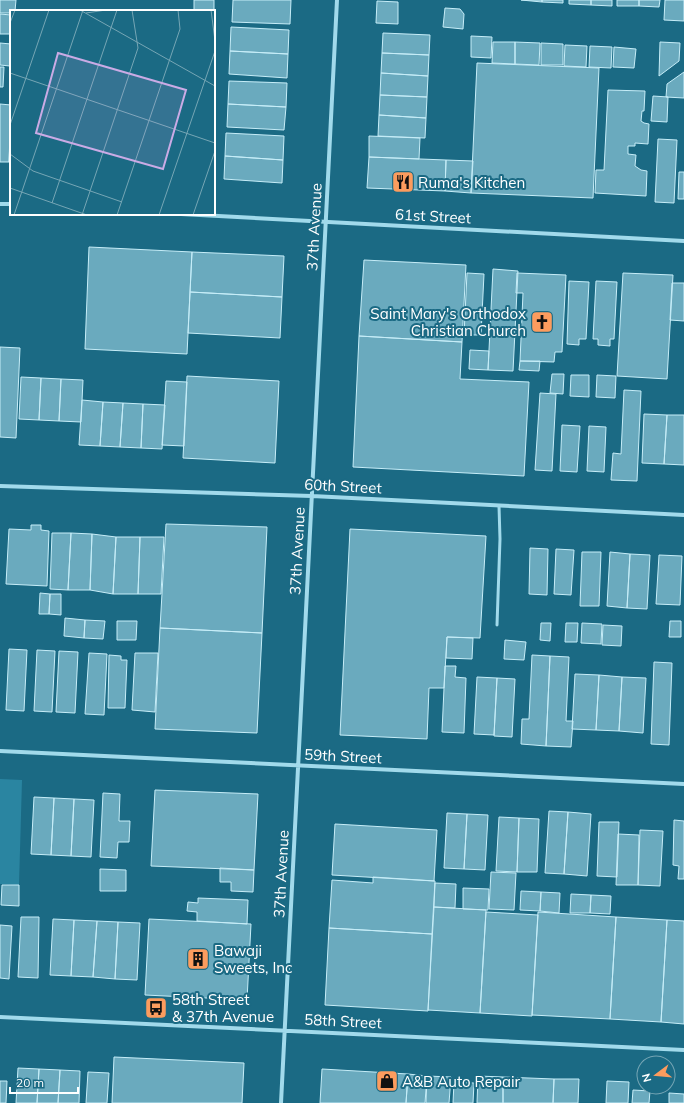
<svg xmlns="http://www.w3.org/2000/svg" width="684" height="1103" font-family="Mulish,sans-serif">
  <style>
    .green { fill: #2a85a1 }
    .building { fill: #6aaabe; stroke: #c6edf8 }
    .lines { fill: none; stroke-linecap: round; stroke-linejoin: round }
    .service { stroke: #a1daeb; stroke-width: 3 }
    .minor { stroke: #a1daeb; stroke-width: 4 }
    .labels { text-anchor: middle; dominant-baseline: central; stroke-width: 4; stroke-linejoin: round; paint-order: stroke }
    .poi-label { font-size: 15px; fill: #fff; stroke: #1b6a84; text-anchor: start }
    .street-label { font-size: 15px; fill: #fff; stroke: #1b6a84 }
    .inset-road { fill: none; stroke: #76a6b5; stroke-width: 1 }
    .view { fill: #caabe5; fill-opacity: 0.15; stroke: #caabe5; stroke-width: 2 }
    .inset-edge { fill: none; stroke: #fff; stroke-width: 2 }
  </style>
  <rect width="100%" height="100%" fill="#1b6a84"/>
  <path class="green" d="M0,779L22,780L19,885L0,884Z"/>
  <path class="building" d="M0,0H16L15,11H11V13H0Z
    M194,0H214V11H194Z
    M233,0H291L290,24L232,22Z
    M521,0H542V2Z
    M542,0H563V3L542,2Z
    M569,0H591V5L569,4Z
    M591,0H612V6L591,5Z
    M617,0H639V6H617Z
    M639,0H660L659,7L639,6Z
    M665,0H684V21L664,20Z
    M377,1L398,2V24L376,23Z
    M445,8L460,9L464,14L463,29L443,27Z
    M0,14L11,15V34H0Z
    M231,27L289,30L288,54L230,51Z
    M383,33L430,35L429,55L382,53Z
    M471,36L492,37L491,58L471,57Z
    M493,42H515V64L492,63Z
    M515,42L540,43L539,65L515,64Z
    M660,42L680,43L679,61L659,76Z
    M0,43L11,44L10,66L0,65Z
    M541,43L563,44V65H541Z
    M565,45L587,46L586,67L564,66Z
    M590,46L612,47L611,68L589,67Z
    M614,47L636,49L634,68L613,67Z
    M230,51L288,54L287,78L229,74Z
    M382,53L429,55L428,76L381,73Z
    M477,63L599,68L593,198L471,193Z
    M0,67H4L3,87H0Z
    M684,72V98L666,97L667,84Z
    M381,73L428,76L427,97L380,95Z
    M229,81L287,83L286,107L228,104Z
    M608,90L645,91L644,111H642L641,121L644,123L649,124L648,144L635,143V146H628V154L636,155L635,166L641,170L647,171L646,196L595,193L596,170H604Z
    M380,95L427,97L426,118L379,115Z
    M653,96L668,97L667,122L651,121Z
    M0,104L11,105L9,162H0Z
    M228,104L286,107L284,130L227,127Z
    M379,115L426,118L425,138L378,136Z
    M11,118V162H9Z
    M226,133L284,136L283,160L225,156Z
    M369,136L420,138L419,159L369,157Z
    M658,139L677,140L674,203L655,202Z
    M225,156L283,160L282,183L224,179Z
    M369,157L446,160L445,191L367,188Z
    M446,160L473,161L471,193L445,191Z
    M679,172H684V199H678Z
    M89,247L192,252L187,354L85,349Z
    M192,252L284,256L282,297L190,292Z
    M364,260L466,265L462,342L359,336Z
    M493,269L518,271L513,371L488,370Z
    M467,273L484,274L481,335H464Z
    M517,273L566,275L562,352H555L554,362L520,361L523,293H516Z
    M623,273L673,275L667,379L617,376Z
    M569,281L589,282L586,339H579V345L567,344Z
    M596,281L617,282L614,339H610V346L598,345V339H593Z
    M672,283H684V321L670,320Z
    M190,292L282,297L280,338L188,333Z
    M359,336L462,342L460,379L529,382L524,476L353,467Z
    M0,347L20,348L16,438L0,437Z
    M470,350L489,351L488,370L469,369Z
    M520,361H540L539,371L519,370Z
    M552,374H564L563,394L550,393Z
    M571,375H589V397L570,396Z
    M597,375L616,376L615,398L596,397Z
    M187,376L279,381L275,463L183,458Z
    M21,377L41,378L39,420L19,419Z
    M41,378L61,379L59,421L39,420Z
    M61,379L83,380L81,422L59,421Z
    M166,381L187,382L184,446L162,445Z
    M624,390L641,391L637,481L611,480L613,453L621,454Z
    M540,393L556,394L552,471L535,470Z
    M82,400L103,402L100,446L79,445Z
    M103,402L123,403L120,447L100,446Z
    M123,403L143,404L141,448L120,447Z
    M143,404L165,405L162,449L141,448Z
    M644,414L667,415L664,464L642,463Z
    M667,415H684V465L664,464Z
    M562,425L580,426L577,472L560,471Z
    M589,426L606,427L604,472L587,471Z
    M166,524L267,527L262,633L160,628Z
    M31,525H41V530L49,531L47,586L6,584L9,529L31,530Z
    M350,529L486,536L480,638L447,637L444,688H429L427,739L340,735Z
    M52,533H71L68,590L50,589Z
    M71,533L92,534L90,590H68Z
    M92,534L116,537L113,594L90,590Z
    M116,537H140L138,594H113Z
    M140,537H164L161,594H138Z
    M530,548L548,549L547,595L529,594Z
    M556,549L574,550L571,595L554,594Z
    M582,552H601L599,606H580Z
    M610,552L630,554L627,608L607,606Z
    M630,554L650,555L647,609L627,608Z
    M659,555L682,556L680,605L656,604Z
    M40,593L50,594L49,614H39Z
    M50,594H61V615L49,614Z
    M65,618L85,620L84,638L64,636Z
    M85,620L105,621L103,639L84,638Z
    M117,621H137L136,640H117Z
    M670,621H681V637H669Z
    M541,623H551L550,641L540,640Z
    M566,623H578L577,642H565Z
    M582,623L602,624L601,644L581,643Z
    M603,625L622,626L621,646L602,645Z
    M160,628L262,633L257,733L155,729Z
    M447,637L473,638L472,659L446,658Z
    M505,640L526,642L524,660L504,659Z
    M9,649L27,650L24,711L6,710Z
    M37,650L55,651L52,712L34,711Z
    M59,651L78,652L75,713L56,712Z
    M89,653L107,654L104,715L85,714Z
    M135,653H158L155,712L132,710Z
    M109,655L121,656V660H127L125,708H108Z
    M532,655L550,656L546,746L521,744L522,719H529Z
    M550,656L569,657L566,721H573L571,747L546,746Z
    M654,662L672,663L669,745L651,744Z
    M445,666H456L455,677L466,678L464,733L442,732Z
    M575,674L599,675L596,730L572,729Z
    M599,675L622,677L619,731L596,730Z
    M477,677L497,678L494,735L474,734Z
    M622,677L646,678L643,733L619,731Z
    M497,678L515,679L512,737L494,736Z
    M155,790L258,794L254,870L151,866Z
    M103,793L120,794L119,821H130L129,842H118L117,858L100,857Z
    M34,797L54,798L51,855L31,854Z
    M54,798L74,799L71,856L51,855Z
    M74,799L94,800L91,857L71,856Z
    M549,811L568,812L564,874L545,873Z
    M568,812L591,814L587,876L564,874Z
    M447,813L467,814L464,869L444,868Z
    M467,814L488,815L485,870L464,869Z
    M499,817L519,818L517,872L496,871Z
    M519,818L539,819L537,872H517Z
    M674,820L684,821V879H678L679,866L673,865Z
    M599,822H619L617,877L597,876Z
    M335,824L437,830L434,881L332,875Z
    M640,830L663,831L660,886L638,885Z
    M618,834L639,835L638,885H616Z
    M220,868L254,870L253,892L231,891V882H220Z
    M100,869L126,870V891H100Z
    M491,872L516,873L514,910L489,909Z
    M373,877L435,881L432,934L329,928L332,880L373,883Z
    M435,883L456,884L455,908L434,907Z
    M2,885H19V906L1,905Z
    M463,888L489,889L488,910L463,909Z
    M521,891L541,892L540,911L520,910Z
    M541,892L560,893L559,913L540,911Z
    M571,894L591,895L590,913H570Z
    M591,895L611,896L610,914L590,913Z
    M198,898L248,900L247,924L197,921V912L187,911L188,902L198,903Z
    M434,907L486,910L480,1013L428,1010Z
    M486,912L538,915L532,1016L480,1013Z
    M538,912L616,917L610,1019L532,1015Z
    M21,917H39L38,978L18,977Z
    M616,917L667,920L661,1022L610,1019Z
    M53,919L74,920L71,976L50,975Z
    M149,919L251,924L247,1000L145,995Z
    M74,920L97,921L93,977L71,976Z
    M667,920L684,921V1024L661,1022Z
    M97,921L118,922L115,979L93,977Z
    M118,922L140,923L137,980L115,979Z
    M0,925L12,926L9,979L0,978Z
    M329,928L432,934L428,1011L325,1005Z
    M114,1057L244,1063L242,1103H112Z
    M18,1068L39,1069L37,1103H16Z
    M39,1069L60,1070L58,1103H37Z
    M322,1069L408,1074L406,1103H320Z
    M60,1070L80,1071L79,1103H58Z
    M88,1072L109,1073L107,1103H86Z
    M408,1074L427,1076L425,1103H406Z
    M427,1076L451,1077L449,1103H426Z
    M478,1076L503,1077V1103H477Z
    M503,1077L554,1079L553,1103H503Z
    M554,1079H579L578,1103H553Z
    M0,1081H7L6,1103H0Z
    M607,1081L629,1082L628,1103H606Z
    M454,1082L474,1083L473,1103H453Z
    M633,1090L650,1091L649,1103H632Z
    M669,1093L684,1094V1103H669Z"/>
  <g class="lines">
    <path class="service" d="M497,625L500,539L499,506"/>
    <path class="minor" d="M0,204H11
      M181,214L684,241
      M0,486L312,496L684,515
      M0,751L684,784
      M0,1017L684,1050
      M281,1103L337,0"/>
  </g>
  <defs>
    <g id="restaurant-square" transform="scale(1.15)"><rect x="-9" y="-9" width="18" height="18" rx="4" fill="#fc9c5e" stroke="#1b6a84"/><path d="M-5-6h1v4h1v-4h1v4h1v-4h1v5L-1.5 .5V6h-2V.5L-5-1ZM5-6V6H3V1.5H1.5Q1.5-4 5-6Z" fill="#111"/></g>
    <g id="church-square" transform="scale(1.15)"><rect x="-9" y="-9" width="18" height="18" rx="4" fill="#fc9c5e" stroke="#1b6a84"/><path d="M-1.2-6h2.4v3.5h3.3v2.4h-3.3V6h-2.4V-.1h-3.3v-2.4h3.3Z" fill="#111"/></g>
    <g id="building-square" transform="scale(1.15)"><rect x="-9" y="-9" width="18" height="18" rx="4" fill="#fc9c5e" stroke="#1b6a84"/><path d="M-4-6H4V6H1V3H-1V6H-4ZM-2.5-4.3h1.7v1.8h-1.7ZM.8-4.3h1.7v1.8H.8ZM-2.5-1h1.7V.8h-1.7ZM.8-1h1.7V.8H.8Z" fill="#111"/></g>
    <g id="bus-square" transform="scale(1.15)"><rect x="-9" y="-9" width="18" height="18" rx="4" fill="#fc9c5e" stroke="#1b6a84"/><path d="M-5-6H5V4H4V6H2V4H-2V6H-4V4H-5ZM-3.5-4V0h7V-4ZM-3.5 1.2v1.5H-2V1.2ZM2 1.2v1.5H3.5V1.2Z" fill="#111"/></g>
    <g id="shop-square" transform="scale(1.15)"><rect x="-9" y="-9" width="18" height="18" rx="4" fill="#fc9c5e" stroke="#1b6a84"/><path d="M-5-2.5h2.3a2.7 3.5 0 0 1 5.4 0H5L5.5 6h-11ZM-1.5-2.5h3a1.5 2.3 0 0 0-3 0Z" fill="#111"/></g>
  </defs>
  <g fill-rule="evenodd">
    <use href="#restaurant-square" x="403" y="182"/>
    <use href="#church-square" x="542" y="322"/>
    <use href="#building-square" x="198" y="959"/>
    <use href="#bus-square" x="156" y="1008"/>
    <use href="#shop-square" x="387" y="1081"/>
  </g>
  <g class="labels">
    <g class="poi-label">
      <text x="418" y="182">Ruma's Kitchen</text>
      <text x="526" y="313" text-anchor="end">Saint Mary's Orthodox<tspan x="526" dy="17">Christian Church</tspan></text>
      <text x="214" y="950">Bawaji<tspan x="214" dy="17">Sweets, Inc</tspan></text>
      <text x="172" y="999">58th Street<tspan x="172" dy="17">&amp; 37th Avenue</tspan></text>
      <text x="402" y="1081">A&amp;B Auto Repair</text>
    </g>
    <g class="street-label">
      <text transform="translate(433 216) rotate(3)">61st Street</text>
      <text transform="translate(314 227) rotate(-87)">37th Avenue</text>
      <text transform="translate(343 486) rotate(3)">60th Street</text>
      <text transform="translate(297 551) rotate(-87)">37th Avenue</text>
      <text transform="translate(343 756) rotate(3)">59th Street</text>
      <text transform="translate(281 874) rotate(-87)">37th Avenue</text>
      <text transform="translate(343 1021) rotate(3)">58th Street</text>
    </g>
  </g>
  <g transform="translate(10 10)">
    <rect width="205" height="205" fill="#1b6a84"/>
    <path class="inset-road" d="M70,0L205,76M201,0L205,31M76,3L96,0M0,13L5,0M0,63L205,133M0,115L39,0M0,144L23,161L112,192M0,178L77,205M42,193L107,0M4,205L73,0M72,205L128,38L122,0M107,205L170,19L168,0M149,205L205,41M183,205L205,141"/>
    <path class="view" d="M48,43L176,80L153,159L26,123Z"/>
    <rect width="205" height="205" class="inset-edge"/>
  </g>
  <g transform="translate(656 1075) rotate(254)"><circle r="19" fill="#1b6a84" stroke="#76a6b5"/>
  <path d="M0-3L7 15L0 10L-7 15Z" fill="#fc9c5e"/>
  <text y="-6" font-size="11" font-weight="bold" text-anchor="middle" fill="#ffffff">N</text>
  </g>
  <path d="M10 1087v6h68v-6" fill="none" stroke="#ffffff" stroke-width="2"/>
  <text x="16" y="1087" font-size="12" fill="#ffffff" stroke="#1b6a84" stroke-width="3" paint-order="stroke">20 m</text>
</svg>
